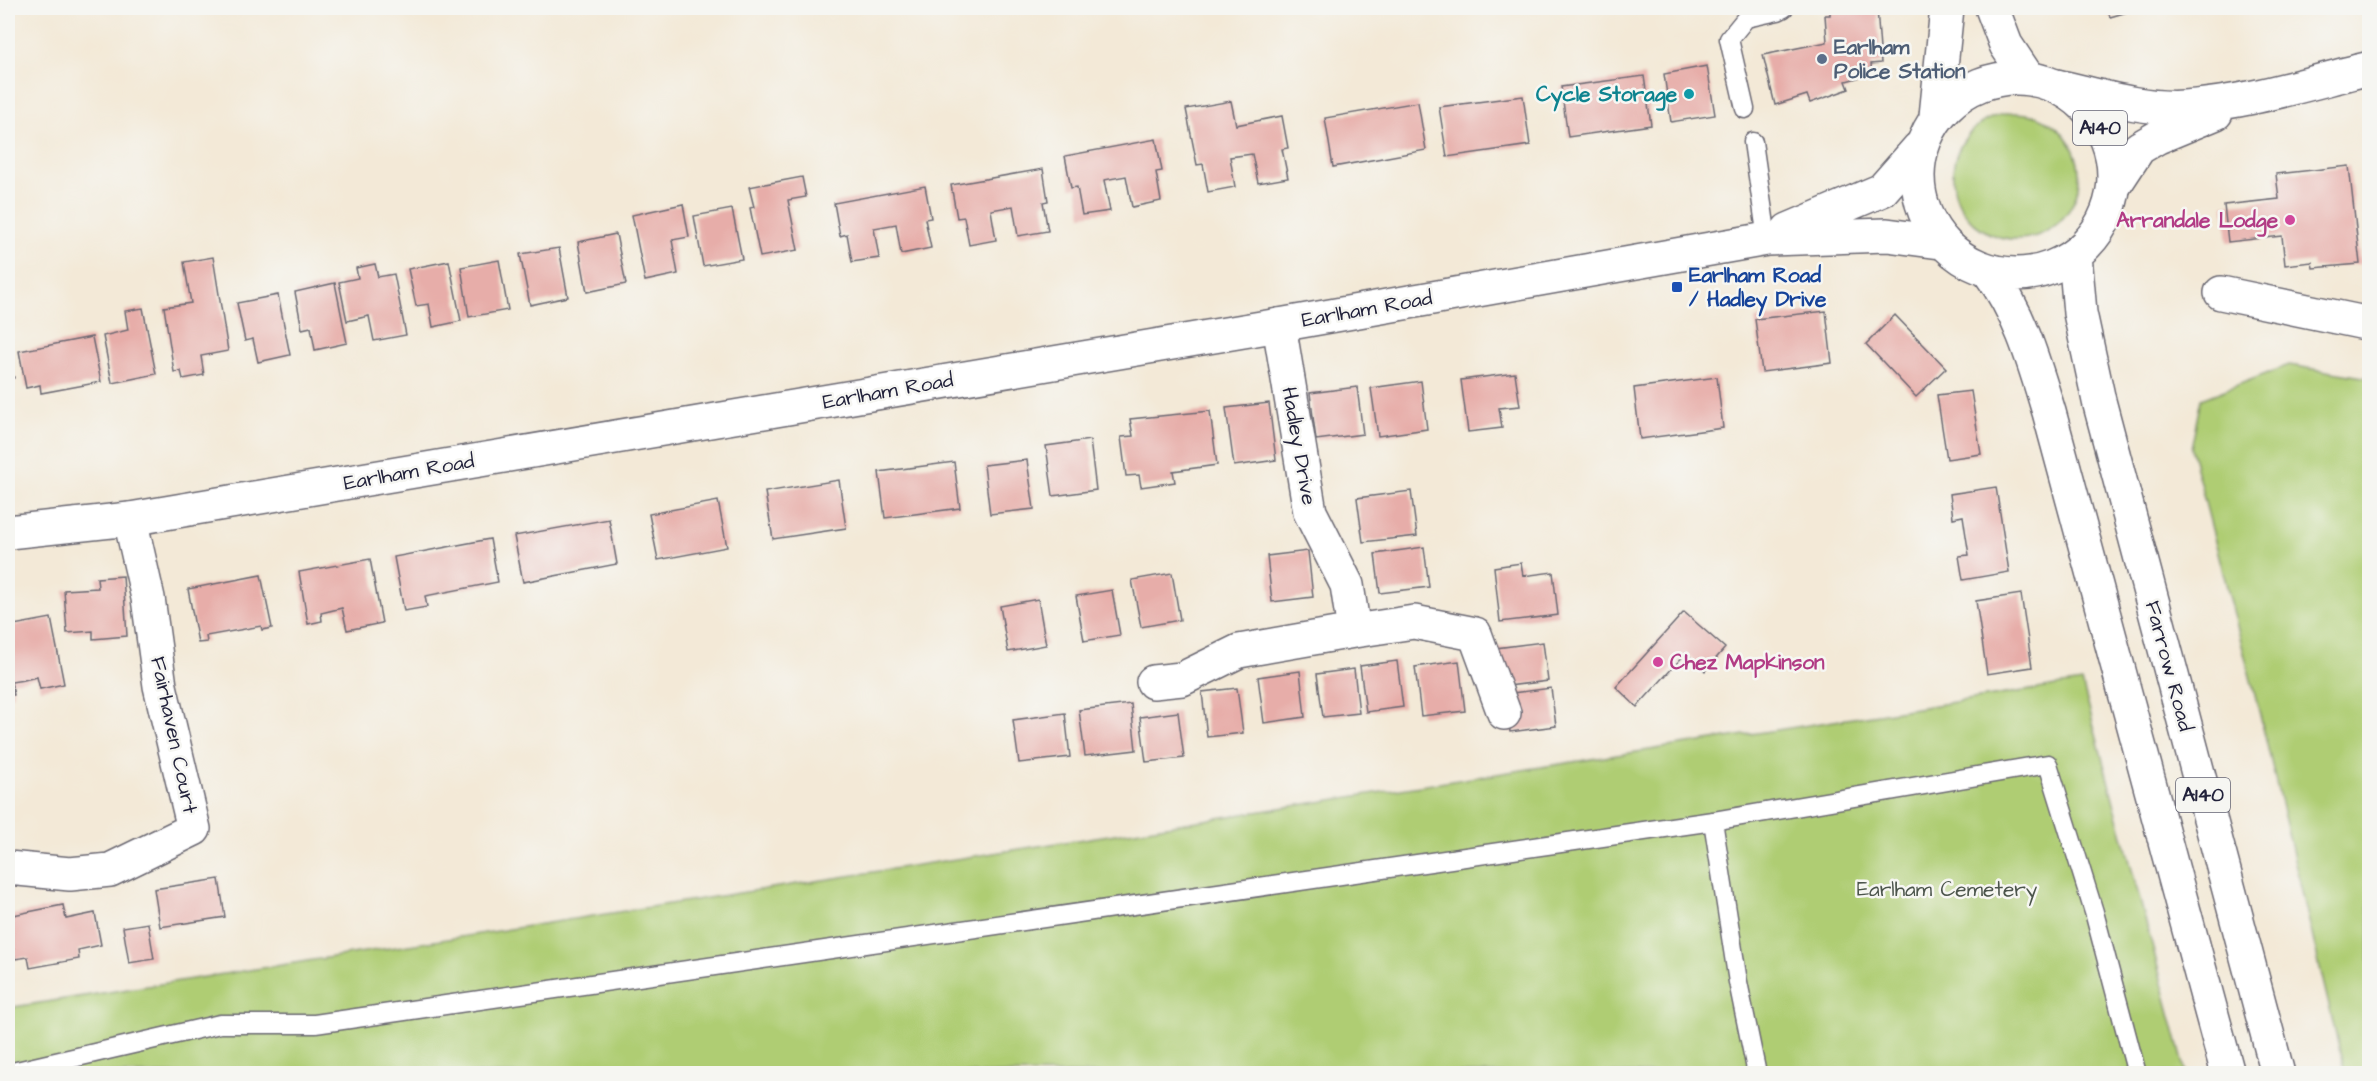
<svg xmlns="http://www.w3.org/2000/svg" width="2377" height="1081" font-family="'Architects Daughter',sans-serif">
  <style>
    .green { fill: #afcd73; stroke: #687857; stroke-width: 1.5 }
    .building { fill: #e7ada9 }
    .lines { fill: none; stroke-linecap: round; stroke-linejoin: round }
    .service-casing { stroke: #6b6872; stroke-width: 21 }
    .minor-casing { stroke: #6b6872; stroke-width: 36 }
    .secondary-casing { stroke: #6b6872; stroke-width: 36 }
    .trunk-casing { stroke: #6b6872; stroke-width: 36 }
    .service { stroke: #fff; stroke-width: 18 }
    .minor { stroke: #fff; stroke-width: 33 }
    .secondary { stroke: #fff; stroke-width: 33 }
    .trunk { stroke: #fff; stroke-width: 33 }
    .service-dot { fill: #5c6f8a; stroke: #f6f6f2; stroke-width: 2 }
    .culture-dot { fill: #0f9aa8; stroke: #f6f6f2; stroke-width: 2 }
    .hotel-dot { fill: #d1479c; stroke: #f6f6f2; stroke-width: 2 }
    .transit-dot { fill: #1a4fb4; stroke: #f6f6f2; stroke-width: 2 }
    .labels { text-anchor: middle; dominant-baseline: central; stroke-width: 5; stroke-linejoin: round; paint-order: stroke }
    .shield { fill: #f6f6f2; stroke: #626272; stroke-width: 1.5 }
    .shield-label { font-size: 20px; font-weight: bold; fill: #22223b }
    .service-label { font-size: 21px; font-weight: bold; fill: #4e5e75; stroke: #f6f6f2; text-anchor: start }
    .culture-label { font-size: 21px; font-weight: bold; fill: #0d838f; stroke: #f6f6f2; text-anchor: end }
    .hotel-label { font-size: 21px; font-weight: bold; fill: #b23c85; stroke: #f6f6f2; text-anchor: end }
    .transit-label { font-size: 21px; font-weight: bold; fill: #164399; stroke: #f6f6f2; text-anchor: start }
    .street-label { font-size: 21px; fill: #22223b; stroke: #f6f6f2 }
    .park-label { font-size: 21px; fill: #4c554c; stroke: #f6f6f2 }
  </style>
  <rect width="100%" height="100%" fill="#f6f6f2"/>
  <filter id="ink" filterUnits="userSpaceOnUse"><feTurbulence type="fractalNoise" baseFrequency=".0167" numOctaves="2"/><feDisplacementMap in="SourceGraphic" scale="12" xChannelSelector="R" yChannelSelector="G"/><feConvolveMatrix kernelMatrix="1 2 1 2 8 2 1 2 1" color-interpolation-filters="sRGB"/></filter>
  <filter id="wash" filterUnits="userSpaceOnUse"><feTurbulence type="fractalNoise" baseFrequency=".008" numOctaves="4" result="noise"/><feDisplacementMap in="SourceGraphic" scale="24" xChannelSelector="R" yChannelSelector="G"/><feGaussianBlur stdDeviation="1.35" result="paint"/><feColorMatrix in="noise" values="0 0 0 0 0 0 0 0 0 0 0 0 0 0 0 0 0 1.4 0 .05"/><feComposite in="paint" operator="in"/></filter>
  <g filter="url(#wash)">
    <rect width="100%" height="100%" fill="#f3e9d7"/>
    <path class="green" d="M1953 176a63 63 0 1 1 126 0a63 63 0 1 1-126 0Z
      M2289,365L2369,378V1073H2345L2259,711L2191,448L2201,399Z
      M2082,682L2186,1073L8,1074V1008Z"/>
    <g id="blocks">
      <path class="building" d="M1830,8H1877L1881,63L1871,64L1872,74L1846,81L1849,89L1810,103L1807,95L1775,105L1763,55L1827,42L1825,15H1830Z
        M2107,8H2141L2110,17Z
        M1707,66L1715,115L1671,122L1664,74Z
        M1644,76L1651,125L1568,137L1561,87Z
        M1523,96L1530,145L1447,157L1439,107Z
        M1231,101L1236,125L1282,116L1288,148L1282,149L1288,178L1258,183L1252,154L1230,157L1235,187L1208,192L1203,164L1197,165L1186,109Z
        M1418,102L1426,150L1333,167L1325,118Z
        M1156,139L1162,171L1156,172L1161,201L1132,207L1126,176L1104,180L1110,211L1082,215L1077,187L1071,188L1065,156Z
        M2349,166L2360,264L2313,268L2312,262L2285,265L2282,236L2228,242L2224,205L2279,199L2276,174Z
        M1043,169L1048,201L1043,202L1048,231L1018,236L1013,206L991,210L996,240L969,245L964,217L957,218L951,185Z
        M802,177L806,197L788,200L798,250L760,257L750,208L754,207L749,187Z
        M925,186L931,218L925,219L931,248L901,254L896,224L874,228L879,258L852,262L847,234L840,236L834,203Z
        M683,204L689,237L672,240L678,274L645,281L632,215Z
        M732,209L742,259L703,266L694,216Z
        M616,234L626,284L587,292L578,242Z
        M559,248L568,297L530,305L520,254Z
        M213,257L228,351L201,356L204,375L183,379L181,371L174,372L164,307L191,303L184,262Z
        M499,260L508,310L469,317L461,267Z
        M449,261L461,321L433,327L429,304L416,306L408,269Z
        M375,264L378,277L394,274L406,335L374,341L369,316L347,321L339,282L358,278L356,268Z
        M335,283L347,343L315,350L311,327L302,329L295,292Z
        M278,295L290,355L258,362L253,339L245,341L237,303Z
        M143,308L156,374L112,383L103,336L128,330L125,311Z
        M1826,311L1832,363L1762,372L1755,319Z
        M1895,315L1946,368L1916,397L1866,344Z
        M92,337L101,382L41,393L40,385L26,388L19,351Z
        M8,352L14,378L8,379Z
        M1515,373L1520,406L1499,408L1502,428L1468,432L1461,380Z
        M1717,377L1723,428L1640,439L1634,388Z
        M1421,381L1427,429L1378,436L1371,388Z
        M1357,387L1363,434L1316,440L1310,393Z
        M1971,391L1981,454L1947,459L1937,395Z
        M1269,403L1276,460L1234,466L1226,408Z
        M1210,411L1217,465L1173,471L1175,482L1141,487L1139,475L1126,476L1121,437L1133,436L1130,419Z
        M1090,440L1096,490L1053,496L1046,446Z
        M1027,460L1034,509L990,514L984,465Z
        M954,462L960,508L885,518L879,472Z
        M839,480L846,528L773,539L765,492Z
        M1996,487L2009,572L1963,580L1959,556L1969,555L1966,536L1963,516L1953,518L1950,494Z
        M1411,491L1417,536L1363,542L1357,498Z
        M718,501L727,547L658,560L649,514Z
        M609,519L617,564L523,582L514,536Z
        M490,539L498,582L425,596L427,607L404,611L394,557Z
        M1424,547L1429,587L1380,593L1375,554Z
        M1308,551L1313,597L1272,602L1267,556Z
        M370,559L382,623L347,630L342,608L321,613L322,621L308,624L299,572Z
        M1521,563L1523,576L1553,572L1558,615L1500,622L1494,567Z
        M1172,573L1180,620L1141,627L1132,580Z
        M261,575L272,628L262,630L261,626L206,636L207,642L198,643L188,589Z
        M123,576L127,636L93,639V631L67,633L64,590L98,588L97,578Z
        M1112,590L1120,635L1084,641L1076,596Z
        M2021,594L2032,667L1987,674L1976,601Z
        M1038,599L1046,645L1008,652L1000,606Z
        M1684,612L1725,648L1705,671L1686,653L1637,707L1616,687Z
        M51,618L64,684L40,689L37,677L24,680L11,682L14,695L8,696V626Z
        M1543,642L1548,681L1500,687L1496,648Z
        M1397,661L1403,707L1366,712L1360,666Z
        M1459,661L1465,711L1421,716L1415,667Z
        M1354,669L1359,713L1323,717L1317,674Z
        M1300,671L1305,717L1264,723L1258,677Z
        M1237,688L1243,733L1207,737L1202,692Z
        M1551,688L1556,726L1510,732L1505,694Z
        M1131,704L1136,750L1085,756L1079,710Z
        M1178,712L1184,758L1146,762L1140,717Z
        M1065,713L1070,757L1019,763L1013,720Z
        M219,879L225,917L160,927L154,889Z
        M63,905L66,919L95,913L101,945L78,950L79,959L30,968L28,957L15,959L8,916Z
        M148,923L154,959L129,963L123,927Z"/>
    </g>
  </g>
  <g filter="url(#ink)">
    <use href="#blocks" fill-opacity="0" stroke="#6b6872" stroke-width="1.5"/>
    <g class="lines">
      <g class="service-casing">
        <path id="service" d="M1745,109L1729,39L1746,18L1778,11L1784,8
          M1753,142L1767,239
          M1713,821L1738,982L1757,1074
          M8,1073L220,1024H315L1713,821L2048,764L2094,912L2137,1074"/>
      </g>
      <g class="minor-casing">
        <path id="minor" d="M2221,293L2370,324
          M1354,631L1414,622L1475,634L1504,713
          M1153,682L1182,679L1239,651L1354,631L1347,585L1310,512L1279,325
          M8,868L70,874L110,870L194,829L160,686L148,598L130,519"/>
      </g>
      <g class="secondary-casing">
        <path id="secondary" d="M2057,86C2097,95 2143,110 2184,107C2247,103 2309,83 2370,68
          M2114,186L2139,148L2158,137L2216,113
          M1788,230L1882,190L1919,148
          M8,532L130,519L1279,325L1767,239L1887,235L1940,242"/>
      </g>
      <g class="trunk-casing">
        <path id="trunk" d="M1992,8L2006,45L2028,78
          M1918 176a98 98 0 1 1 196 0a98 98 0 1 1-196 0Z
          M1936,116L1947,8
          M2075,255L2080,313L2099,401L2278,1074
          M1990,273C2021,315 2034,363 2049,412L2228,1074"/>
      </g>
      <use href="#service" class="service"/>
      <use href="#minor" class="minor"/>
      <use href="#secondary" class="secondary"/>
      <use href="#trunk" class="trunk"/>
    </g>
  </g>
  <circle class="service-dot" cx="1822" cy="59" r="6"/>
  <circle class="culture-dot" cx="1689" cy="94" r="6"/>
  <g class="hotel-dot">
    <circle cx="2290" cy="220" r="6"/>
    <circle cx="1658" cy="662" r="6"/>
  </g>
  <rect class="transit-dot" x="1671" y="281" width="12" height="12" rx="3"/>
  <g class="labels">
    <g class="shield">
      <rect x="2073" y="111" width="54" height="34" rx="4.5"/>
      <rect x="2176" y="778" width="54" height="34" rx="4.5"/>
    </g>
    <g class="shield-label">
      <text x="2100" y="128">A140</text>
      <text x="2203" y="795">A140</text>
    </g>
    <g class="service-label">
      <text x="1834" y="47">Earlham<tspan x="1834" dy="24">Police Station</tspan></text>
    </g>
    <g class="culture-label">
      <text x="1677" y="94">Cycle Storage</text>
    </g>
    <g class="hotel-label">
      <text x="2278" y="220">Arrandale Lodge</text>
      <text x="1670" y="662" text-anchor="start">Chez Mapkinson</text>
    </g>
    <g class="transit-label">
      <text x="1689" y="275">Earlham Road<tspan x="1689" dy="24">/ Hadley Drive</tspan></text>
    </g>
    <g class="street-label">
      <text transform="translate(1367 309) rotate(-10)">Earlham Road</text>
      <text transform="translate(888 391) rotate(-10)">Earlham Road</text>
      <text transform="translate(1299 446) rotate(80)">Hadley Drive</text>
      <text transform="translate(409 472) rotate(-10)">Earlham Road</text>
      <text transform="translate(2169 666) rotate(75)">Farrow Road</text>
      <text transform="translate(174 735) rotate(78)">Fairhaven Court</text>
    </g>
    <g class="park-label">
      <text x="1947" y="889">Earlham Cemetery</text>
    </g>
  </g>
  <rect width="2377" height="1081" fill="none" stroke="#f6f6f2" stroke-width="30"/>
</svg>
